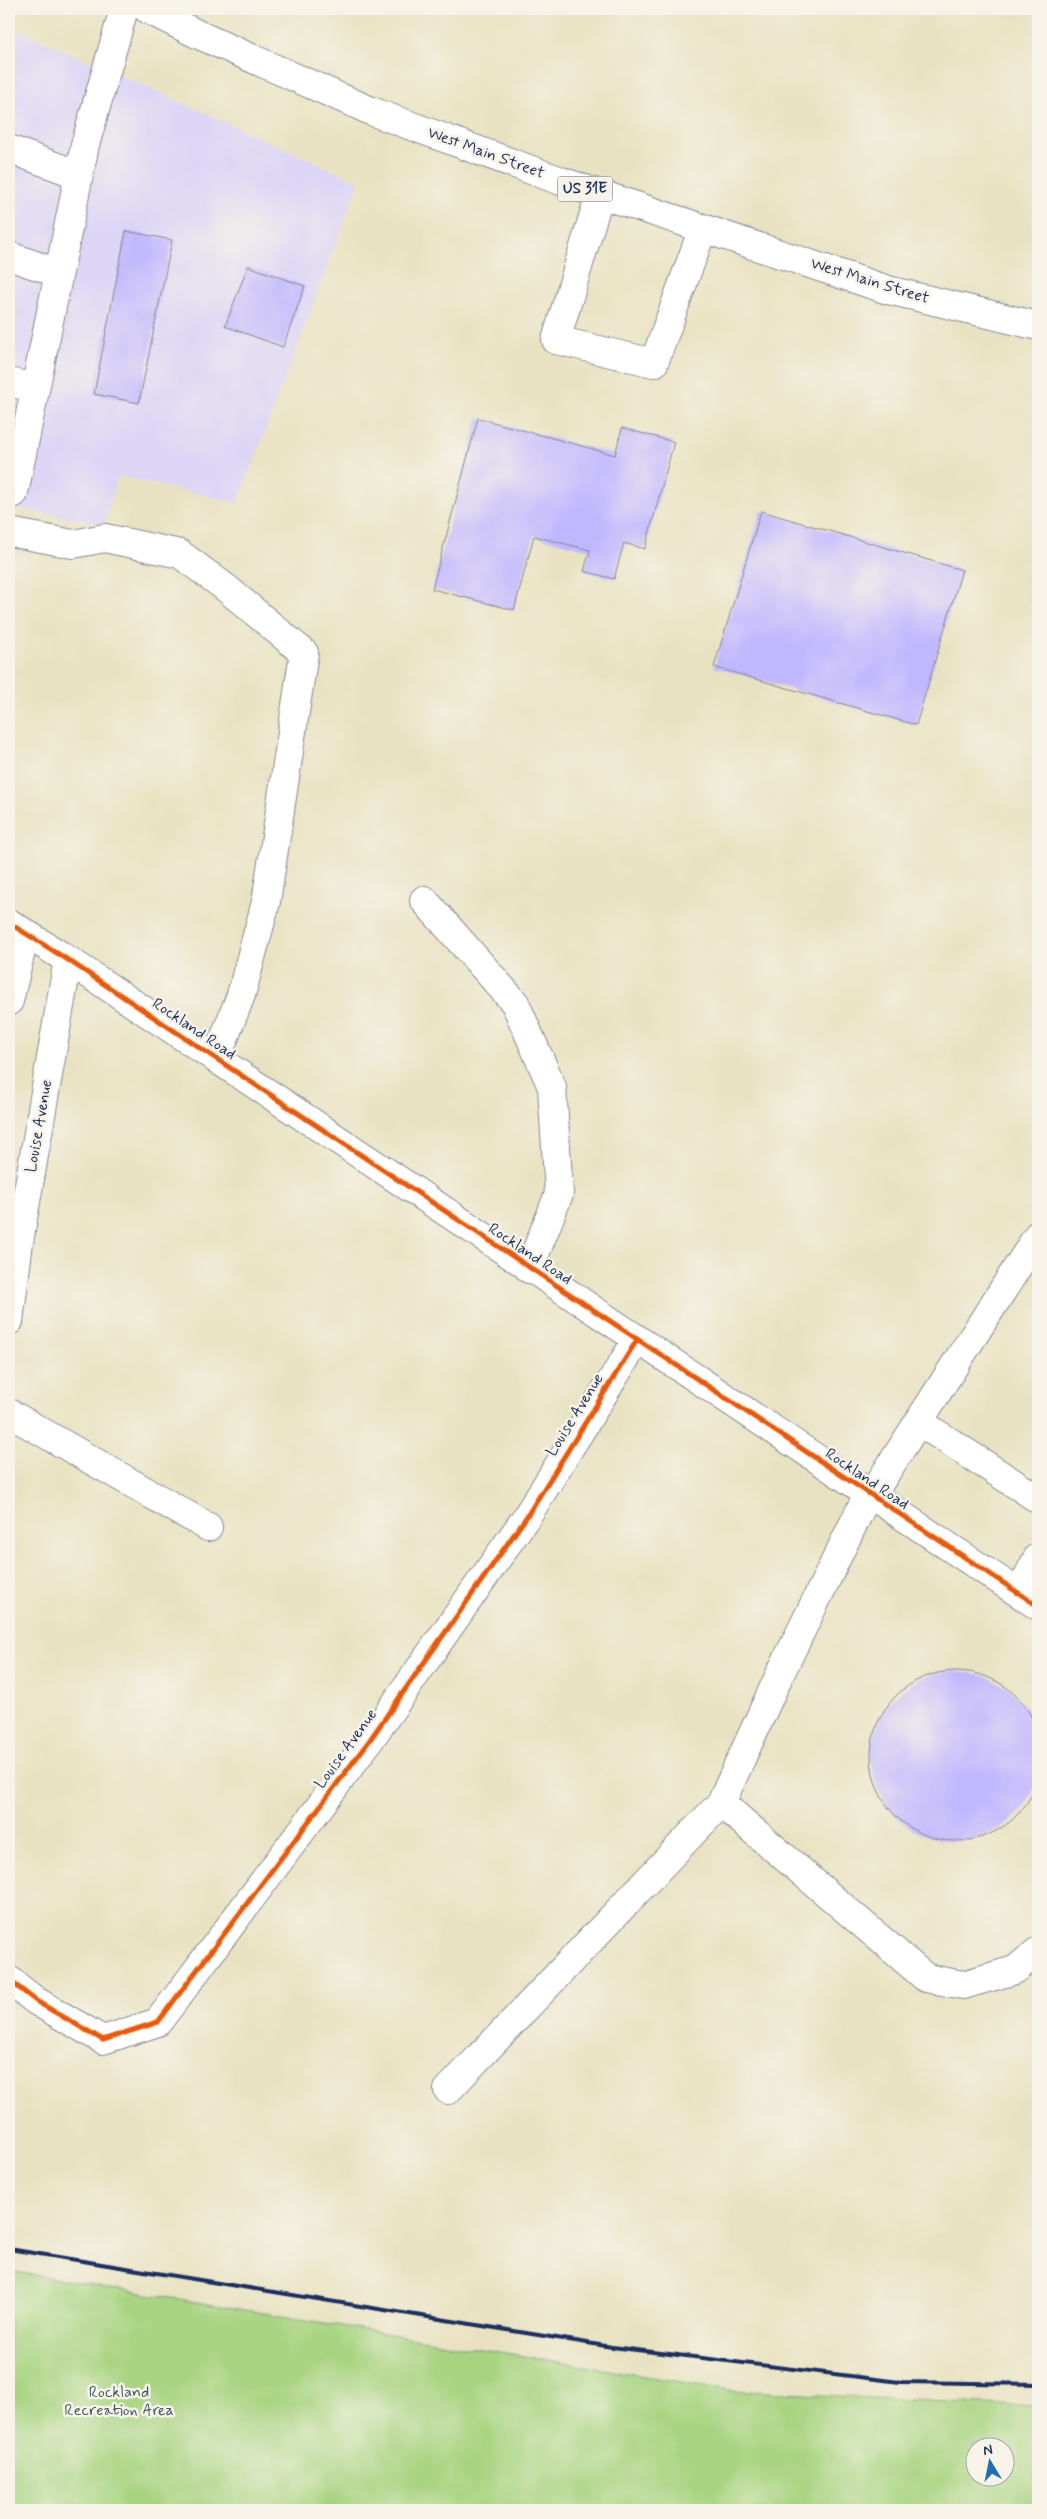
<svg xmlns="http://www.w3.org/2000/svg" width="1047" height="2519" font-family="Mynerve,sans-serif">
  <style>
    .built { fill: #ddd5f6 }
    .green { fill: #a8d481; stroke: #628270; fill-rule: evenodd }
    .building { fill: #c1b7ff }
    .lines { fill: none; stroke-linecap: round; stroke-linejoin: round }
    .minor-casing { stroke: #828890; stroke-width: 30 }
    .major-casing { stroke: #828890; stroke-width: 30 }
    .minor { stroke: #fff; stroke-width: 28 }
    .major { stroke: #fff; stroke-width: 28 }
    .rail { stroke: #1b2f5e; stroke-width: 4 }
    .cycleway-casing { stroke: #f7f3e8; stroke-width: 8 }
    .cycleway { stroke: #e8590c; stroke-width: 5 }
    .labels { text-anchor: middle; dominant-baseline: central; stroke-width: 5; stroke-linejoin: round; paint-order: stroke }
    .shield { fill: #f7f3e8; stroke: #5d6a87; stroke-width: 1 }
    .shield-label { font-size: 15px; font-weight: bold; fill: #1b2f5e }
    .street-label { font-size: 16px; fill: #1b2f5e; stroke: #f7f3e8 }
    .park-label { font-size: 16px; fill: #3e5867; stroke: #f7f3e8 }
  </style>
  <rect width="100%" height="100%" fill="#f7f3e8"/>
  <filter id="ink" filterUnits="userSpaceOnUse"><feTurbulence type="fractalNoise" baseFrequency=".02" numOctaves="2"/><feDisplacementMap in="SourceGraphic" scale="10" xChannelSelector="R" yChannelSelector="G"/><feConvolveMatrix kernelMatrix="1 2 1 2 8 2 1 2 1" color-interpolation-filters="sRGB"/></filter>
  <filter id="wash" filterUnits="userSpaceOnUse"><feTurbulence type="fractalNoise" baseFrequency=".0096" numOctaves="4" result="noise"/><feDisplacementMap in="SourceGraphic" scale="20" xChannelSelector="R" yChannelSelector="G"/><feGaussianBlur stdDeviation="1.12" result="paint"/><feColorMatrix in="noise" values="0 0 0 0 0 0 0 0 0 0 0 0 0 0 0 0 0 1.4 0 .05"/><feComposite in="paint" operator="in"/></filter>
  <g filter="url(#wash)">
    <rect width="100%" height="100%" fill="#e9e2c2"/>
    <path class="built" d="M9,26L359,182L238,503L118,476L104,524L9,507Z"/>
    <path class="green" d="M9,2271L730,2390L1038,2407V2510H9ZM974,2446H1004V2476H974Z"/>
    <g id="blocks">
      <path class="building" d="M126,231L172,240L139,403L94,394Z
        M248,266L305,286L283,347L225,326Z
        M478,418L615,455L622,428L674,442L645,549L624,543L614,579L584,571L590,550L534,536L514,610L432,589Z
        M761,511L962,570L916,725L714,667Z
        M871 1756a85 85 0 1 1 170 0a85 85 0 1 1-170 0Z"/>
    </g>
  </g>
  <g filter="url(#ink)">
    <use href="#blocks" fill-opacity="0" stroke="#828890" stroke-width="1"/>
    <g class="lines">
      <g class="minor-casing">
        <path id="minor" d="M9,149L79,175
          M600,194L556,340L654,363L703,228
          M9,256L58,273
          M9,382L35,388
          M9,492L14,493L85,145L124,9
          M9,532L73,544L105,538L180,554L226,588L304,653L266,902L241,995L216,1059
          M424,900L515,1003L552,1087L559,1194L529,1269
          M9,923L68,960L1038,1606
          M9,1001L25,934
          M9,1321L19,1242L68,960
          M9,1413L208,1527
          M919,1422L1038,1499
          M868,1494L779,1676L721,1803L926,1978L963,1985L1015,1970L1038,1951
          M871,1496L1038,1235
          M1019,1593L1038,1557
          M9,1980L36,2001L103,2040L158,2022L369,1741L527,1516L637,1340
          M448,2090L721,1803"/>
      </g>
      <g class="major-casing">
        <path id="major" d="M147,9L197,34L371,111L561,181L888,290L1038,326"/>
      </g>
      <use href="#minor" class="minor"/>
      <use href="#major" class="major"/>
      <path class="rail" d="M9,2249L612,2347L900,2382L1038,2384"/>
      <g class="cycleway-casing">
        <path id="cycleway" d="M9,923L68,960L1038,1606
          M9,1980L36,2001L103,2040L158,2022L369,1741L527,1516L637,1340"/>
      </g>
      <use href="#cycleway" class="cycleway"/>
    </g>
  </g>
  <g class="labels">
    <rect class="shield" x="557.5" y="176.5" width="55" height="25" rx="4"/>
    <g class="shield-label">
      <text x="585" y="189">US 31E</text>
    </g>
    <g class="street-label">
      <text transform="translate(486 153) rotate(20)">West Main Street</text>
      <text transform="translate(870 281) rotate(17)">West Main Street</text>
      <text transform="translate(194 1029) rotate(34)">Rockland Road</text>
      <text transform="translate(39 1126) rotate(-80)">Louise Avenue</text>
      <text transform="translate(530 1254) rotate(34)">Rockland Road</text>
      <text transform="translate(575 1415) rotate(-58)">Louise Avenue</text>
      <text transform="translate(867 1479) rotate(34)">Rockland Road</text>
      <text transform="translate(346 1749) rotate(-54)">Louise Avenue</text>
    </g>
    <g class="park-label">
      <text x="119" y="2392">Rockland<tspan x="119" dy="18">Recreation Area</tspan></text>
    </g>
  </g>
  <rect width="1047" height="2519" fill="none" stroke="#f7f3e8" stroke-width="30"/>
  <g transform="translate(990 2462) rotate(350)"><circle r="24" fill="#f7f3e8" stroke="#9fa5b1"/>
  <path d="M0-4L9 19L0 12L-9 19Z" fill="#1f6fb2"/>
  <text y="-8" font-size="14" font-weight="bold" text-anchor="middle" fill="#1b2f5e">N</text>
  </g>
</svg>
